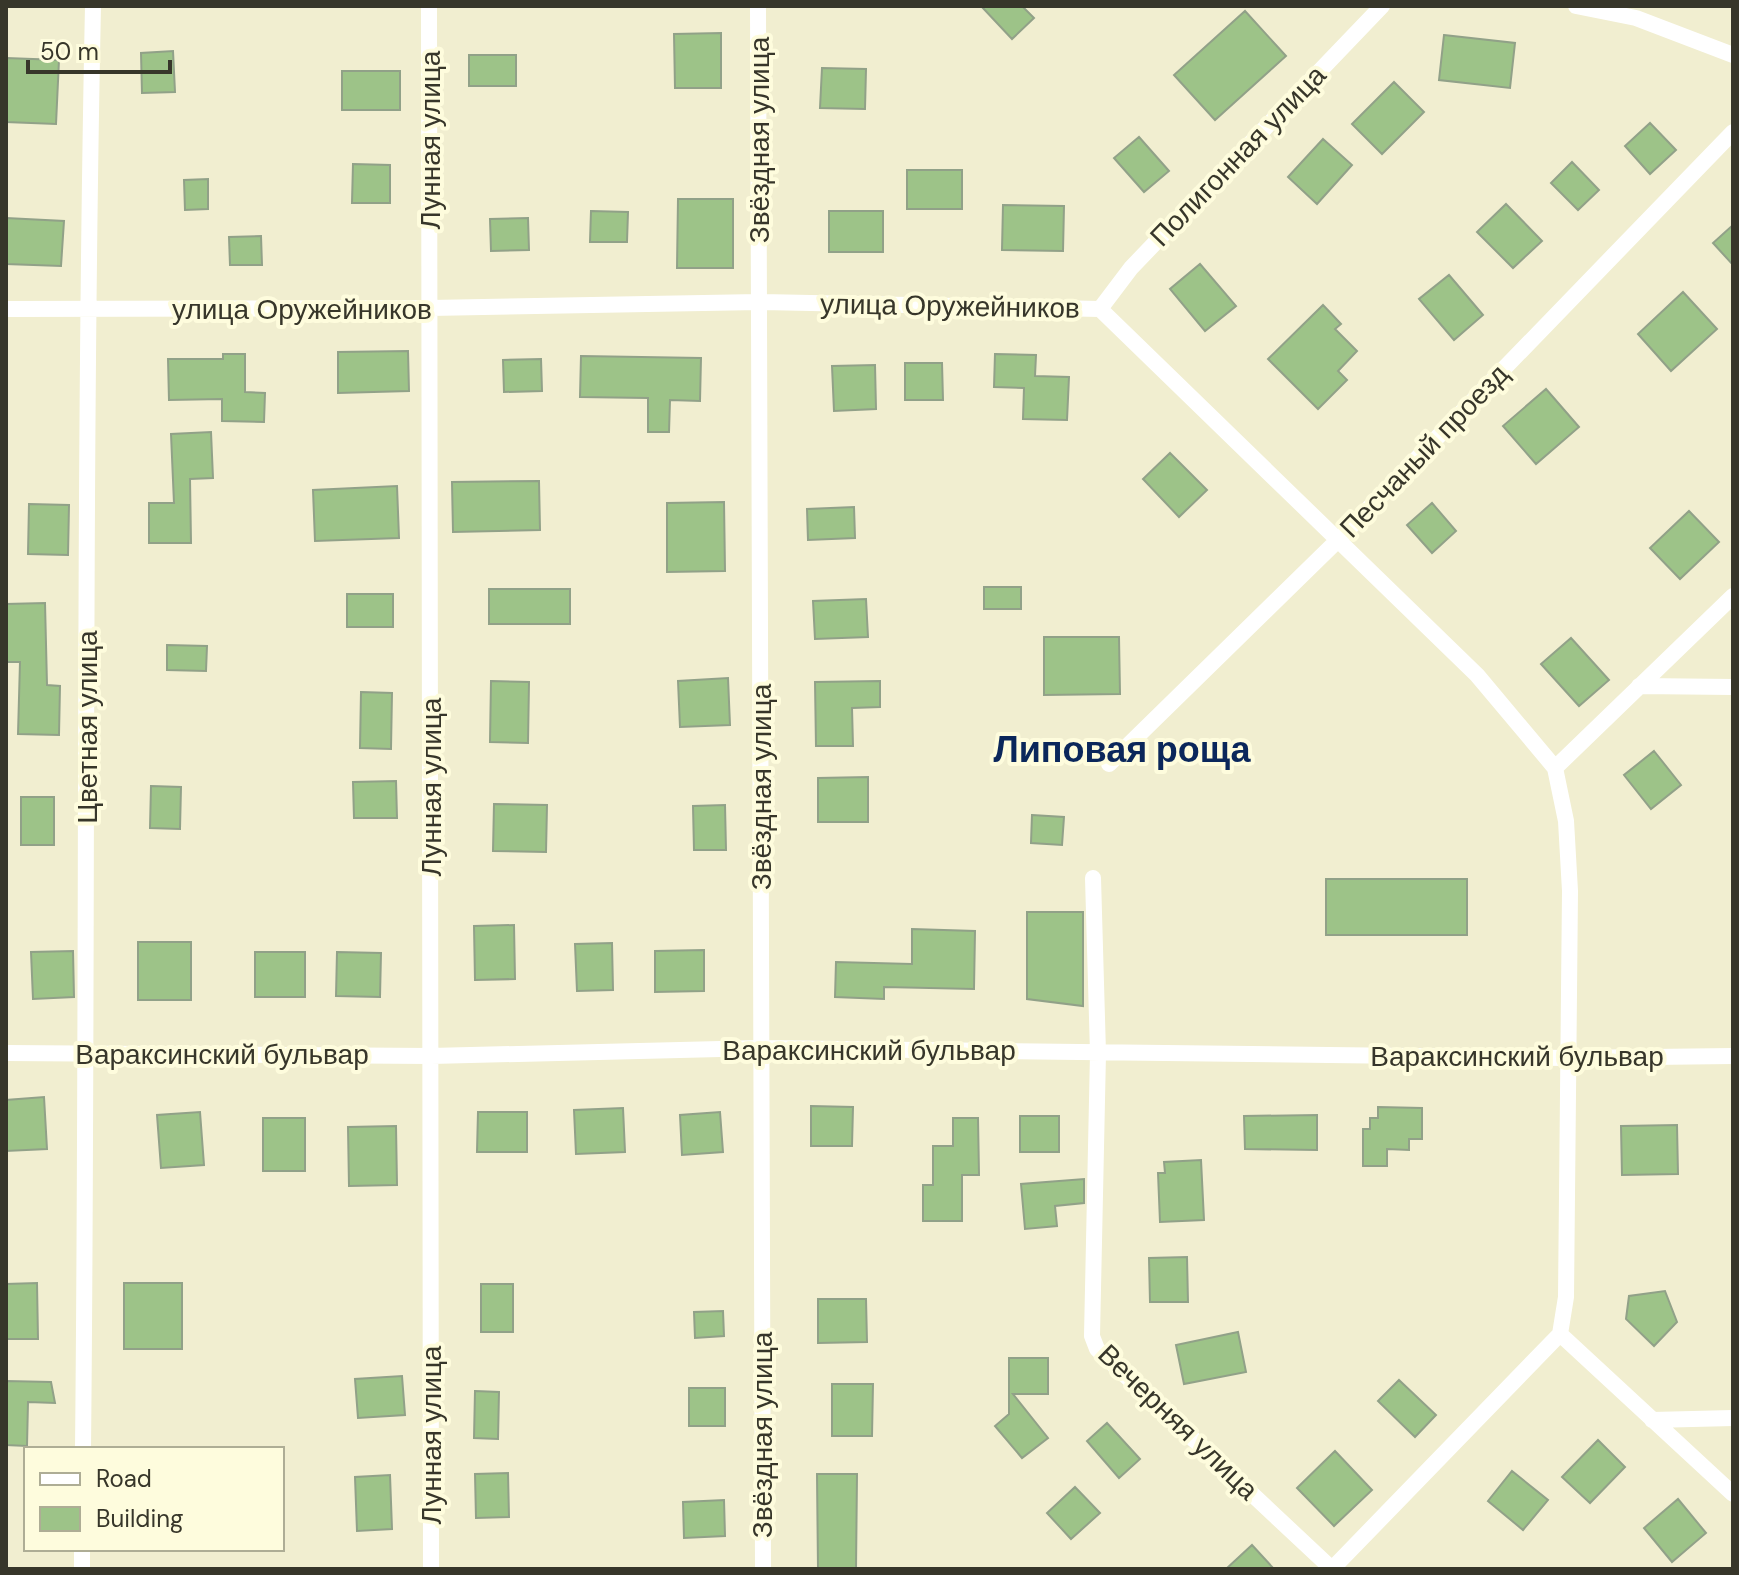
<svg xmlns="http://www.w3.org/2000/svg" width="1739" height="1575" font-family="'DM Sans',sans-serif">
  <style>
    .building { fill: #9dc388; stroke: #91a188; stroke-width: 2 }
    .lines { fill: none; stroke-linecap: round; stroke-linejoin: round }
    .minor { stroke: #fff; stroke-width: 16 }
    .labels { text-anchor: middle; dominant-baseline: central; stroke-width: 8; stroke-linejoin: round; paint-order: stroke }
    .street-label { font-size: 28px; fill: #37362a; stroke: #fefcdd }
    .district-label { font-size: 36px; font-weight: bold; fill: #0b275b; stroke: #fefcdd }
  </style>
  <rect width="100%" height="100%" fill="#f1eed0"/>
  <path class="building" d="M981,6H1022L1034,18L1012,39Z
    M1245,11L1286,56L1215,120L1174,75Z
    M721,33V88H675L674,34Z
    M1444,35L1515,43L1510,88L1439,80Z
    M173,51L175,92L142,93L141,53Z
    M469,55H516V86H469Z
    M6,58L59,60L56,124L6,122Z
    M822,68L866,69L865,109L820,108Z
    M342,71H400V110H342Z
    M1394,82L1424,112L1382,154L1352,124Z
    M1650,123L1676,150L1650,174L1625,146Z
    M1139,137L1169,171L1144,192L1114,158Z
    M1323,139L1352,165L1317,204L1288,177Z
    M1572,162L1599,190L1578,210L1551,183Z
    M353,164L390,165V203H352Z
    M907,170H962V209H907Z
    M208,179V209L185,210L184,180Z
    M678,199H733V268H677Z
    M1506,204L1542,241L1513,268L1477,232Z
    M1003,205L1064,206L1063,251L1002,250Z
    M591,211L628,212L627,242H590Z
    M829,211H883V252H829Z
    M6,218L64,221L61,266L6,264Z
    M528,218L529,250L491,251L490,219Z
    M1733,225V265L1713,243Z
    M261,236L262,265H230L229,237Z
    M1200,264L1236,306L1205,331L1170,289Z
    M1449,275L1483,315L1454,340L1419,299Z
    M1683,292L1717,329L1671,371L1638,334Z
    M1323,305L1341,324L1335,329L1357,351L1338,371L1347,380L1318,409L1268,359Z
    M408,351L409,391L338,393V352Z
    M223,354H245V392L265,393L264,422L222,421V399L169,400L168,359H223Z
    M995,354L1036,355L1035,376L1069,377L1067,420L1023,419L1024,388L994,387Z
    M581,356L701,358L700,401L670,400L669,432H648V398L580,397Z
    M541,359L542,391L504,392L503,360Z
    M905,363H942L943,400H905Z
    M875,365L876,409L834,411L832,366Z
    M1546,389L1579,427L1536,464L1503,426Z
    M211,432L213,478L190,479L191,543H149V503H174L171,434Z
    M1170,453L1207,490L1179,517L1143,479Z
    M539,481L540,530L453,532L452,482Z
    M397,486L399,538L315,541L313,490Z
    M724,502L725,571L667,572V503Z
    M1432,503L1456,531L1432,553L1407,525Z
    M29,504L69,505L68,555L28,554Z
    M854,507L855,538L808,540L807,509Z
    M1689,511L1719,542L1680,579L1650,548Z
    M984,587H1021V609H984Z
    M489,589H570V624H489Z
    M347,594H393V627H347Z
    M866,599L868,637L815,639L813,601Z
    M45,603L47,685L60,686L59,735L18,734L20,662H6V604Z
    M1044,637H1119L1120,694L1044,695Z
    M1571,638L1609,680L1579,706L1541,664Z
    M167,645L207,646L206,671L167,670Z
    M728,678L730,725L680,727L678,681Z
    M491,681L529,682L528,743L490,742Z
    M880,681V707L852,708L853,746H816L815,682Z
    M361,692L392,693L391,749L360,748Z
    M1654,751L1681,785L1651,809L1624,775Z
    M868,777V822H818V778Z
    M396,781L397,818H354L353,782Z
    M151,786L181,787L180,829L150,828Z
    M21,797H54V845H21Z
    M494,804L547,805L546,852L493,851Z
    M725,805L726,850H694L693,806Z
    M1032,815L1064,817L1062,845L1031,843Z
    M1326,879H1467V935H1326Z
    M1027,912H1083V1006L1027,999Z
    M514,925L515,979L475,980L474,926Z
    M912,929L975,931L974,989L884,987V999L835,997L836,962L912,964Z
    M138,942H191V1000H138Z
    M612,943L613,990L577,991L575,944Z
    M704,950V991L655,992V951Z
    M73,951L74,997L33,999L31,952Z
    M255,952H305V997H255Z
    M337,952L381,953L380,997L336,996Z
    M44,1097L47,1149L6,1151V1100Z
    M811,1106L853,1107L852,1146H811Z
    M1378,1107L1422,1108V1139H1409V1150L1387,1149V1166H1363V1129H1370V1118H1378Z
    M623,1108L625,1152L576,1154L574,1110Z
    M200,1112L204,1165L161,1168L157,1115Z
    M478,1112H527V1152H477Z
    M720,1112L723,1152L682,1155L680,1115Z
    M1317,1115V1150L1245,1149L1244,1116Z
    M1020,1116H1059V1152H1020Z
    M263,1118H305V1171H263Z
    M953,1118H978L979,1175H962V1221H923V1185H933V1146H953Z
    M1677,1125L1678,1174L1622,1175L1621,1126Z
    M396,1126L397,1185L349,1186L348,1127Z
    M1201,1160L1204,1220L1160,1222L1158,1173H1165L1164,1162Z
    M1084,1179V1203L1055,1206L1057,1226L1025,1229L1021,1184Z
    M1187,1257L1188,1302H1150L1149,1258Z
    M37,1283L38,1339H6V1284Z
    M124,1283H182V1349H124Z
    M481,1284H513V1332H481Z
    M1665,1291L1677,1322L1654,1346L1626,1319L1629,1296Z
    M818,1299H866L867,1342L818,1343Z
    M723,1311L724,1336L695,1338L694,1312Z
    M1238,1332L1246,1372L1184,1384L1176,1345Z
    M1009,1358H1048V1394H1013L1048,1438L1022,1458L995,1426L1009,1414Z
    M402,1376L405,1415L358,1418L355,1379Z
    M1399,1380L1436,1415L1415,1437L1378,1401Z
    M6,1381L51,1382L55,1403L28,1402L27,1446L6,1445Z
    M832,1384H873L872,1436H832Z
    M689,1388H725V1426H689Z
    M475,1391L499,1392L498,1439L474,1438Z
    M1107,1423L1140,1459L1119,1478L1087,1441Z
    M1598,1440L1625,1467L1590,1503L1562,1477Z
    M1335,1451L1372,1490L1334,1526L1297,1488Z
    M1512,1471L1548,1500L1523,1530L1488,1501Z
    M508,1473L509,1517L476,1518L475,1474Z
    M817,1474H857L856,1569H818Z
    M390,1475L392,1529L357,1531L355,1477Z
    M1075,1487L1100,1513L1071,1539L1047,1513Z
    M1678,1499L1706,1533L1672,1562L1644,1528Z
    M724,1500L725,1536L684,1538L683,1502Z
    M1252,1545L1274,1569H1226Z"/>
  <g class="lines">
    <path class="minor" d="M429,6L431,1569
      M758,6L763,1569
      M1576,6L1636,18L1733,55
      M6,309L430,308L759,302L1100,309L1477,675L1555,768L1566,821L1570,891L1566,1297L1560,1334L1332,1569L1097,1349L1092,1336L1098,1053L1093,878
      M1100,309L1131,268L1382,6
      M1639,686L1733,687
      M1109,764L1339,539L1733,132
      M1555,768L1733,596
      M6,1053L431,1056L761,1048L1568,1058L1733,1056
      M1560,1334L1733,1494
      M1652,1420L1733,1418
      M83,1449C88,968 83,487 93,6
      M82,1569V1549"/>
  </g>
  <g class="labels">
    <g class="street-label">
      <text transform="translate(430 140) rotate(-90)">Лунная улица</text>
      <text transform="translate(759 140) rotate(-90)">Звёздная улица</text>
      <text transform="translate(1238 156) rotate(-46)">Полигонная улица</text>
      <text transform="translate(950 306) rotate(1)">улица Оружейников</text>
      <text x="302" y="309">улица Оружейников</text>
      <text transform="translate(1424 451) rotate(-46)">Песчаный проезд</text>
      <text transform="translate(87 727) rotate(-90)">Цветная улица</text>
      <text transform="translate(431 787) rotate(-90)">Лунная улица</text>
      <text transform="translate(761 787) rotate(-90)">Звёздная улица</text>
      <text x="869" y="1050">Вараксинский бульвар</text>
      <text x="222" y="1054">Вараксинский бульвар</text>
      <text x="1517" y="1056">Вараксинский бульвар</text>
      <text transform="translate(1178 1422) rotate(44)">Вечерняя улица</text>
      <text transform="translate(431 1435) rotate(-90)">Лунная улица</text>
      <text transform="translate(762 1435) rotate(-90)">Звёздная улица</text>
    </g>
    <g class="district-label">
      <text x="1122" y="749">Липовая роща</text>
    </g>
  </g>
  <rect width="1739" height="1575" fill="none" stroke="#37362a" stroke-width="16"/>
  <rect x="24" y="1447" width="260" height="104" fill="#fefcdd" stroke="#aead95" stroke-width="2"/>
  <rect x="40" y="1473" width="40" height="12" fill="#ffffff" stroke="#aead95" stroke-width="2"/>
  <text x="96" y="1487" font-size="24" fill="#37362a">Road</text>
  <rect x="40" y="1507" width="40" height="24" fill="#9dc388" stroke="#aead95" stroke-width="2"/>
  <text x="96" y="1527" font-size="24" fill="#37362a">Building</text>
  <path d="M28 60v12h142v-12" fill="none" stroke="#37362a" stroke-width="4"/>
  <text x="40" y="60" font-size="24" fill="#37362a" stroke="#fefcdd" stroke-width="6" paint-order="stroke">50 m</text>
</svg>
